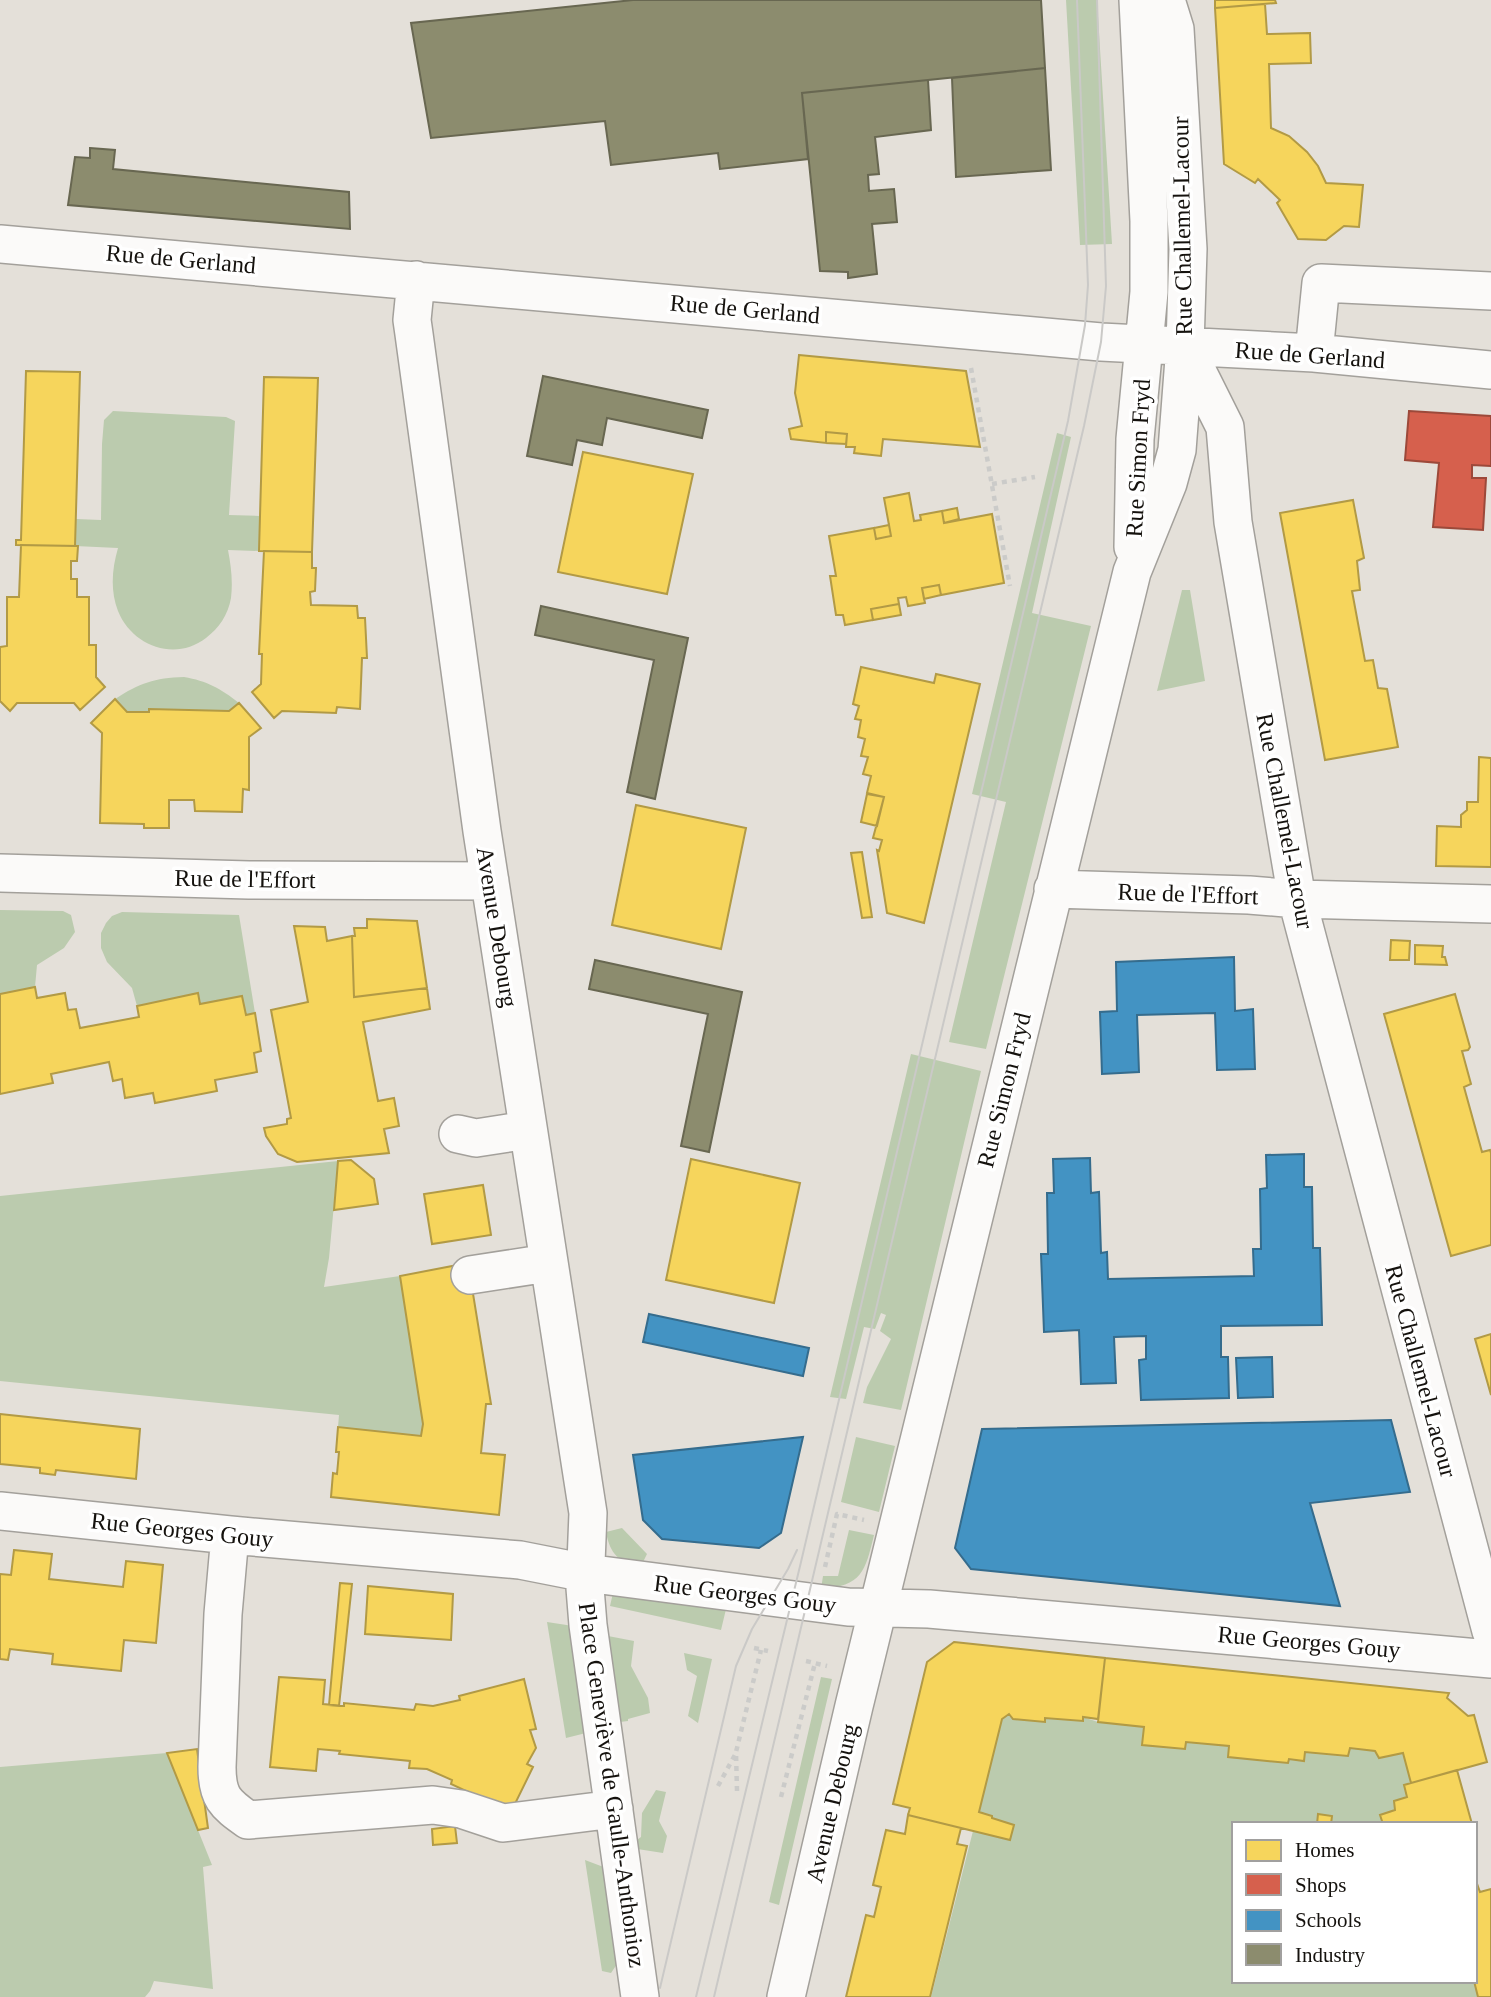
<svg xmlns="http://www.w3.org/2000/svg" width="1491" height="1997" font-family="'Times New Roman',serif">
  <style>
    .green { fill: #bbcbae }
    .homes { fill: #f6d55c; stroke: #b29a45; stroke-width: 2 }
    .shops { fill: #d6604d; stroke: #9c493a; stroke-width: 2 }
    .schools { fill: #4393c3; stroke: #356c8d; stroke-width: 2 }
    .industry { fill: #8c8c6e; stroke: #686751; stroke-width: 2 }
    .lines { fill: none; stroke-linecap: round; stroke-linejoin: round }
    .minor-casing { stroke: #a3a09b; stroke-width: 40 }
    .path { stroke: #cbcbc9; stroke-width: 4.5; stroke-dasharray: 5 5; stroke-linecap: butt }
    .minor { stroke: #fbfaf9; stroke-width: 37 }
    .tram { stroke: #cac9c7; stroke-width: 2 }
    .labels { text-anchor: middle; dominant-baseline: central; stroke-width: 7; stroke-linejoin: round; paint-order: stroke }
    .street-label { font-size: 24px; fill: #15120e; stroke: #fff }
  </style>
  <rect width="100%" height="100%" fill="#e4e0d9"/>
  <path class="green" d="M1066,0H1097L1112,244L1080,245Z
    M113,411L226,417L235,421L229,515L260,516L259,551L228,550C231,566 233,581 231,598C228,615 219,628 206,638C175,662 132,646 118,611C110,590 112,569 118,548L75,546L76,519L101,520L102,444L104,420Z
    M1057,433L1071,437L1032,613L1091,626L986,1049L949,1042L1006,802L972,794Z
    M1182,590H1190L1205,681L1157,691Z
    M184,677C207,681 220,688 239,703L229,711L149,709V712H127L115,699C140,683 154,678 184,677Z
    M0,910L63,911L71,915L75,932L64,948L37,965L35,987L0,994Z
    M122,912L239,915L255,1013L246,1015L242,996L200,1004L198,994L137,1006L132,988L107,962L101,948V933L106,923L112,916Z
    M911,1054L981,1071L901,1410L863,1403L867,1387L891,1339L880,1331L886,1315L881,1313L875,1329L864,1327L846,1399L830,1397Z
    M338,1161L329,1258L324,1287L400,1276L423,1424L421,1436L338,1427L339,1415L0,1381V1196Z
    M856,1437L895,1446L879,1512L841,1502Z
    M622,1528L647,1554L641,1566C619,1563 610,1554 606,1532Z
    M849,1530L874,1535C865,1572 862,1586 821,1589L823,1576H838Z
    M613,1593L727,1605L721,1630L610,1606Z
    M547,1622L573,1626L590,1732L566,1738Z
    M608,1636L634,1641L631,1666L648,1698L650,1713L628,1719V1721L620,1722L619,1720L607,1650Z
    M684,1653L712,1659L698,1723L688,1716L697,1676L687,1670Z
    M821,1677L832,1679L779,1905L769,1902Z
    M1009,1714L1013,1719L1045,1722V1718L1082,1721L1083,1717L1098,1722L1144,1727L1142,1744L1185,1749L1186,1742L1229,1746L1228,1757L1288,1763L1289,1759L1304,1760L1305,1752L1348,1756L1350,1748L1375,1751L1379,1758L1403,1753L1411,1783L1404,1785L1407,1797L1394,1801L1395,1810L1380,1815L1383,1824H1234V1981H1474L1478,1997H931L973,1831L1010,1840L1014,1825L992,1818V1816L979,1812L1002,1719Z
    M167,1753L212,1865L203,1867L213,1989L154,1981L150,1991L145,1997H0V1767Z
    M656,1790L666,1792L659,1821L667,1836L663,1853L631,1848L630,1845L641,1837L642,1813Z
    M585,1860L614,1871L625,1952L611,1973L602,1971Z"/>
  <path class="homes" d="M1215,0H1275L1276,3L1215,8Z
    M1265,4L1267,34L1310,33L1311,63L1269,64L1271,128L1289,136L1307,152L1318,166L1326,183L1363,185L1359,227L1344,226L1326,240L1298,239L1277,203L1280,200L1258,179L1255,183L1224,164L1215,8Z
    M799,355L966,371L980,447L883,439L881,456L854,453L855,447H846L847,434L826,432V443L791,439L789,429L802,426L795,393Z
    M26,371L80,372L75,546L16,545V540H21Z
    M264,377L318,378L312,552L259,551Z
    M826,432L847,434L846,444L826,443Z
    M583,452L693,474L667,594L558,572Z
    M909,493L914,521L921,520L920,515L942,511L944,523L992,514L1004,583L941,595L939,585L922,588L925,603L908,606L906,597L898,598L899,604L871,609L873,620L845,625L843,615H836L830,576H836L829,536L874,528L876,539L891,536L884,498Z
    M1353,500L1364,558L1357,561L1360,590L1352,591L1365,661L1373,660L1378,688L1387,689L1398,747L1325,760L1280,513Z
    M957,508L959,519L944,523L942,511Z
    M889,525L891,536L876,539L874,528Z
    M21,545L78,546L77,561H71V579H77V597H89V645H96V677L105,687L80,710L74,703H17L10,711L0,701V647L7,646V597H19Z
    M264,551L312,552V568H316L315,591L310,592L311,605L357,606L358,618H365L367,658H362L360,709L337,707L336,713L282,711L274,718L252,692L261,684L262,654H259Z
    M939,585L941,595L924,599L922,588Z
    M899,604L901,615L873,620L871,609Z
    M861,667L934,683L936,674L980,684L924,923L887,913L877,850L879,851L882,840L873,838L884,797L867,793L871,776L863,774L868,757L861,756L865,739L858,737L861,720L855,719L859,706L853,704Z
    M115,699L127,712H149V709L229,711L239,703L261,728L249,737V790L243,789L242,812L195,811L194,800H169V828H144V824L100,823L102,733L91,723Z
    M1479,757L1491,758V867L1436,866L1437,826L1461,827V815L1467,810V802H1478Z
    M867,794L884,797L877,826L861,822Z
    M636,805L746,828L721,949L612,925Z
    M862,852L872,917L862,918L851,853Z
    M367,919L417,921L427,988L354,997L352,936H355L354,928H367Z
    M294,926L325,927L327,941L352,936L354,997L427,988L430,1009L363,1022L378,1101L394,1098L399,1126L384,1129L389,1153L297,1162L278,1154L266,1136L264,1128L287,1124V1119L291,1118L271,1010L308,1002Z
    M1391,940L1410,941L1409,960H1390Z
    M1415,945L1443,946L1442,957H1445L1447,965L1415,964Z
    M35,987L37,998L65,993L68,1010L76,1009L80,1028L139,1017L137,1006L198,993L200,1004L242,996L246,1015L255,1013L261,1051L254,1053L257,1072L215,1080L217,1091L155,1103L153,1093L125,1098L122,1079L113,1081L109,1062L51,1074L53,1083L0,1094V994Z
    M1455,994L1470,1047L1468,1050L1462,1051L1471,1084L1464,1087L1482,1152L1490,1150L1491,1153V1245L1451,1256L1384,1014Z
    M691,1159L800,1183L774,1303L666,1280Z
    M351,1160L374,1179L378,1204L334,1210L338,1161Z
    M483,1185L491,1235L432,1244L424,1194Z
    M468,1263L491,1404H486L481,1453L505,1455L499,1515L331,1497L333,1473L337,1474L339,1452H336L338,1427L421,1436L423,1424L400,1276Z
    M1491,1334V1395L1475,1339Z
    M0,1414L140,1429L136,1479L56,1470L55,1475L40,1473V1468L0,1464Z
    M14,1550L52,1554L49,1579L123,1587L126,1561L163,1565L156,1643L124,1640L121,1671L52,1664L53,1654L10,1649L8,1660L0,1659V1574L11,1575Z
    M340,1583L352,1584L339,1706L329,1705Z
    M368,1586L453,1594L451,1640L365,1634Z
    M954,1642L1105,1658L1098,1719L1083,1717V1721L1045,1718V1722L1013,1719L1009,1714L1002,1719L979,1812L992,1816V1818L1014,1825L1010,1840L908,1815L910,1808L893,1804L927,1662Z
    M1105,1658L1449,1693L1447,1698L1468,1716L1474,1715L1487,1762L1411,1783L1403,1753L1379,1758L1375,1751L1350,1748L1348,1756L1305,1752L1304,1761L1289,1759L1288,1763L1228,1757L1229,1746L1186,1742L1185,1749L1142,1745L1144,1727L1098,1722Z
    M279,1677L325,1680L323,1704L344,1706V1703L414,1710L416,1704L433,1706L460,1700L459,1696L524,1679L536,1729L530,1730L536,1748L527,1764L533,1767L511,1812L451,1784L452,1780L427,1769L409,1768L410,1761L339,1754L340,1751L318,1749L316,1771L270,1767Z
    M197,1749L208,1828L198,1830L167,1753Z
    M1457,1770L1472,1824H1383L1380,1815L1395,1810L1394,1801L1407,1797L1404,1785Z
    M1318,1814L1332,1816L1331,1824H1317Z
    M908,1815L961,1828L957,1844L967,1846L930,1997H846L866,1915L874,1917L881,1887L873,1885L886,1830L905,1834Z
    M455,1826L457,1843L433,1845L432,1829Z
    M1475,1878L1480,1892L1491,1889V1997H1478L1474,1981H1475Z"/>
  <path class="shops" d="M1409,411L1491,416V466L1472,465V478H1486L1483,530L1433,527L1439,463L1405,460Z"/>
  <path class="schools" d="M1234,957L1235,1011L1253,1009L1255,1069L1217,1070L1215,1013L1137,1015L1139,1072L1102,1074L1100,1012L1117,1011L1116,962Z
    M1304,1154V1187H1312L1313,1248H1320L1322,1325L1221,1326V1357H1228L1229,1398L1141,1400L1139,1360L1146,1359V1336L1114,1337L1116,1383L1081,1384L1079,1330L1044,1332L1041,1254H1048L1047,1193H1054L1053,1159L1090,1158L1091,1193L1099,1192L1101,1253L1107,1252L1108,1279L1254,1276L1253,1249H1261L1260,1189L1267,1188L1266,1155Z
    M649,1314L809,1348L803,1376L643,1342Z
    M1272,1357L1273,1397L1238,1398L1236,1358Z
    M1391,1420L1410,1492L1310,1503L1340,1606L971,1569L955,1548L982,1429Z
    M803,1437L781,1533L759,1548L662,1539L643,1520L633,1455Z"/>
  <path class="industry" d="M633,0H1041L1045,68L802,93L808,159L720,169L718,153L611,165L605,121L431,138L411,23Z
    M1045,68L1051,170L956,177L952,78Z
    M928,80L931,130L875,137L879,174L868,175L869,191L894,189L897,222L872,224L877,274L848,278V272L820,271L802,93Z
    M90,148L115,150L113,169L349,192L350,229L68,205L75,157L90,158Z
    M543,376L708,410L702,438L607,418L602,445L577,440L572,465L527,456Z
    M541,606L688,638L655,799L627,792L654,660L535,635Z
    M595,960L742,992L709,1152L681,1146L708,1014L589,989Z"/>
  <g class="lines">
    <g class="minor-casing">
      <path id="minor" d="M0,244L1101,342L1314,353L1491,370
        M416,280L412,320L414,334L482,831L588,1513L585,1588L588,1625L640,1997
        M1185,347L1225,427L1233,522L1297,899L1491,1631
        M1314,353L1321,283L1491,291
        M1133,547L1135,439L1149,292V221L1138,0
        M0,873L249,880L490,881
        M1053,889L1249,895L1297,899L1491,904
        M458,1134L476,1138L528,1130
        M470,1275L548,1263
        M0,1511L230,1535L520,1560L586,1573L848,1607L929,1609L1491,1659
        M230,1535L223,1614L217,1767C217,1797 225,1804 248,1820L433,1805L461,1809L503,1823L614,1809
        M786,1997L854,1706L1132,572L1168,483L1177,450L1185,346L1188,249L1175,29L1166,0"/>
    </g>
    <path class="path" d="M971,368L1010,586
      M992,484L1035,477
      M825,1567L837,1514L864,1520
      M754,1648L768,1651
      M806,1661L827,1666
      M718,1786L736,1753
      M737,1791L736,1752L761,1650
      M781,1797L815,1663"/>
    <use href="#minor" class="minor"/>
    <path class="tram" d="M660,1988L736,1666L752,1629L788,1569L797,1550
      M696,1997L801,1562L1068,421L1085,325L1088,285L1077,0
      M714,1997L1084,426L1101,342L1106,286L1097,0"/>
  </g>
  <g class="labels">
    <g class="street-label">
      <text transform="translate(1182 226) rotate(-91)">Rue Challemel-Lacour</text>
      <text transform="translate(181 259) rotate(5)">Rue de Gerland</text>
      <text transform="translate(745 309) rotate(5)">Rue de Gerland</text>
      <text transform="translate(1310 355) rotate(4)">Rue de Gerland</text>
      <text transform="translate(1138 458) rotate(-87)">Rue Simon Fryd</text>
      <text transform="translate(1285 821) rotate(79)">Rue Challemel-Lacour</text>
      <text transform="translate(245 879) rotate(1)">Rue de l'Effort</text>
      <text transform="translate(1188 894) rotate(2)">Rue de l'Effort</text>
      <text transform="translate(497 927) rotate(81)">Avenue Debourg</text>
      <text transform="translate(1004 1090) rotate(-76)">Rue Simon Fryd</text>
      <text transform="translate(1421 1371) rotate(75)">Rue Challemel-Lacour</text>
      <text transform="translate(182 1530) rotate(6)">Rue Georges Gouy</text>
      <text transform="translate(745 1594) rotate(7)">Rue Georges Gouy</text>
      <text transform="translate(1309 1642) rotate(5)">Rue Georges Gouy</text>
      <text transform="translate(612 1785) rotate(82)">Place Geneviève de Gaulle-Anthonioz</text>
      <text transform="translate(832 1803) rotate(-77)">Avenue Debourg</text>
    </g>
  </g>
  <rect x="1232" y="1822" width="245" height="161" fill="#ffffff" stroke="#a1a09f" stroke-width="2"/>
  <rect x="1246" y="1840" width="35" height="21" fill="#f6d55c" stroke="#a1a09f" stroke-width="2"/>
  <text x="1295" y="1857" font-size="21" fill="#15120e">Homes</text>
  <rect x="1246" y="1874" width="35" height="21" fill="#d6604d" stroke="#a1a09f" stroke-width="2"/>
  <text x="1295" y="1892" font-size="21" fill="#15120e">Shops</text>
  <rect x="1246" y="1910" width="35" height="21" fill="#4393c3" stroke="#a1a09f" stroke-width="2"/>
  <text x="1295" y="1927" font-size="21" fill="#15120e">Schools</text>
  <rect x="1246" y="1944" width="35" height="21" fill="#8c8c6e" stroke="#a1a09f" stroke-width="2"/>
  <text x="1295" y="1962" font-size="21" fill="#15120e">Industry</text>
</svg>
